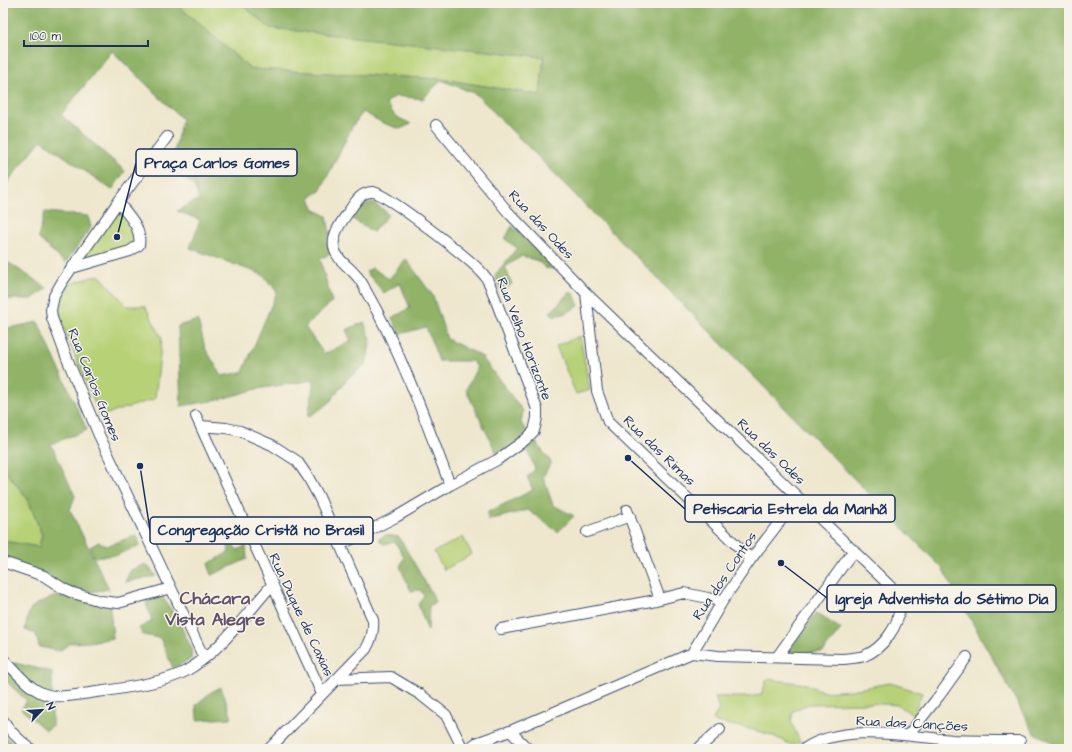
<svg xmlns="http://www.w3.org/2000/svg" width="1072" height="752" font-family="'Architects Daughter',sans-serif">
  <style>
    .green { fill: #b7d177; stroke: #69806a }
    .forest { fill: #91b368; stroke: #567163 }
    .lines { fill: none; stroke-linecap: round; stroke-linejoin: round }
    .minor-casing { stroke: #3b4b6f; stroke-width: 12 }
    .minor { stroke: #fff; stroke-width: 10 }
    .labels { text-anchor: middle; dominant-baseline: central; stroke-width: 3; stroke-linejoin: round; paint-order: stroke }
    .street-label { font-size: 14px; fill: #1b2f5e; stroke: #f7f3e8 }
    .district-label { font-size: 18px; font-weight: bold; fill: #60526b; stroke: #f7f3e8 }
    .leader { fill: none; stroke: #1b2f5e; stroke-width: 1.5 }
    .callout-dot { fill: #1b2f5e; stroke: #f7f3e8; stroke-width: 1.5 }
    .callout { fill: #f7f3e8; stroke: #1b2f5e; stroke-width: 1.5 }
    .callout-label { font-size: 15px; text-anchor: middle; font-weight: bold; fill: #1b2f5e }
  </style>
  <rect width="100%" height="100%" fill="#f7f3e8"/>
  <filter id="ink" filterUnits="userSpaceOnUse"><feTurbulence type="fractalNoise" baseFrequency=".025" numOctaves="2"/><feDisplacementMap in="SourceGraphic" scale="8" xChannelSelector="R" yChannelSelector="G"/><feConvolveMatrix kernelMatrix="1 2 1 2 8 2 1 2 1" color-interpolation-filters="sRGB"/></filter>
  <filter id="wash" filterUnits="userSpaceOnUse"><feTurbulence type="fractalNoise" baseFrequency=".012" numOctaves="4" result="noise"/><feDisplacementMap in="SourceGraphic" scale="16" xChannelSelector="R" yChannelSelector="G"/><feGaussianBlur stdDeviation="0.9" result="paint"/><feColorMatrix in="noise" values="0 0 0 0 0 0 0 0 0 0 0 0 0 0 0 0 0 1.4 0 .05"/><feComposite in="paint" operator="in"/></filter>
  <g filter="url(#wash)">
    <rect width="100%" height="100%" fill="#eee7cd"/>
    <path class="green" d="M175,3H240L270,28L544,57L540,95L441,79L251,69Z
      M118,202L134,222L139,245L72,268Z
      M99,275L127,306H145L162,338L155,399L100,416L63,326L58,304L70,284Z
      M580,336L590,390L576,394L556,346Z
      M3,468L27,498L42,535L39,547L3,541Z
      M463,537L472,554L444,570L434,552Z
      M767,679L806,684L824,692L851,690L890,683L922,693L913,715L898,705L866,703L808,704L793,711L791,722L800,742L791,745C767,730 739,727 712,721L719,709L715,697H747L761,695Z"/>
    <path class="forest" d="M3,3H175L251,69L441,79L540,95L544,57L270,28L240,3H1069V749H1054L1053,742L1034,733L942,568L476,94L441,80L423,99L396,96L386,103L395,116L411,124L400,129L383,123L363,112L352,127L320,191L310,197L314,209L327,216L333,252L320,259L332,302L305,327L324,354L351,341L346,330L364,322L371,340L366,364L348,378L328,404L308,417L314,380L257,389L217,400L181,406L178,326L198,320L205,348L222,376L243,372L277,292L263,275L190,248L200,220L177,211L199,199L194,185L170,169L182,119L112,51L61,115L125,171L112,190L41,140L3,188Z
      M372,202L384,210L388,215L373,232L351,218L361,207Z
      M45,212L88,216L91,227L65,263L38,238Z
      M512,226L556,269L545,268L538,261L522,256L505,267L512,284L501,292L495,275L517,248L505,239Z
      M3,259L47,288L32,299H3Z
      M406,259L433,296L447,339L481,356L523,411L521,423L551,462L543,477L553,505L574,516L558,532L528,510L488,520V512L533,490L527,477L535,469L527,449L496,452L466,390L477,367L472,361H439L426,327L400,334L392,318L410,308L400,283L384,293L366,272L372,268L389,279Z
      M569,292L574,294L579,306L563,314L554,316L550,312L556,307Z
      M38,322L87,430L51,444L75,496L70,510L109,589L89,592L67,588L3,560V541L39,547L42,535L28,499L3,468V329Z
      M136,535L140,545L117,555L95,557L90,547L99,542L107,546Z
      M386,535L399,537L432,594L435,602L429,606L428,631L418,604L420,602L424,595L420,590L411,591L400,567L404,557L395,542L383,544L379,539Z
      M232,543L237,550L246,546L247,559L212,575L208,564L229,552L228,545Z
      M146,564L156,576L125,582L131,570Z
      M161,595L177,618L192,649L191,659L173,668L160,638L143,635L139,628L152,621L145,599Z
      M56,596L109,599L113,638L89,642L71,643L59,651L39,647L36,634L25,630C29,604 32,606 56,596Z
      M816,613L841,629L823,652L787,653Z
      M15,663L52,672V726L45,730L21,709L27,701L5,680L3,679V669Z
      M221,687L232,718L197,720L196,705L211,692Z
      M3,734L18,749H3Z"/>
  </g>
  <g filter="url(#ink)">
    <g class="lines">
      <g class="minor-casing">
        <path id="minor" d="M436,125L508,212L586,293L890,586C894,592 898,598 899,605C901,625 882,649 864,656C858,658 850,658 843,659L718,656L692,653L510,731L476,743L468,749
          M167,137L118,202L62,282L54,296L51,310L52,318L66,356L98,433L204,658
          M72,268L130,251L139,245C142,227 128,215 118,202
          M586,293L597,391L608,422L751,559
          M196,416L322,694
          M201,426L226,428L240,431L272,445L297,461L308,477L319,497L373,620C374,631 372,639 366,649L269,749
          M627,510L660,599
          M587,532L630,516
          M340,545L396,517L450,485L497,460L525,440L534,431L537,418V409L490,285C488,282 487,278 484,275C474,262 386,193 373,192C360,191 353,206 347,214C340,224 332,235 334,247C336,259 347,265 354,273C359,278 363,284 366,291C401,352 425,419 450,485
          M3,562L44,576L64,589L73,593L101,601L118,603L171,588
          M501,629L656,600L684,593L708,598L722,602
          M692,653L722,602L751,559L798,498
          M777,657L854,550
          M3,659C15,670 27,687 42,693C59,700 79,694 97,692C120,689 166,682 186,671C221,651 245,615 272,585
          M336,679L391,677L421,695L446,715L463,749
          M3,720C10,732 20,741 31,749
          M510,731L528,749
          M908,735L939,696L967,657
          M698,749L720,729
          M804,749C843,722 910,737 953,740C976,741 998,741 1020,741"/>
      </g>
      <use href="#minor" class="minor"/>
    </g>
  </g>
  <g class="labels">
    <g class="street-label">
      <text transform="translate(541 225) rotate(47)">Rua das Odes</text>
      <text transform="translate(524 339) rotate(69)">Rua Velho Horizonte</text>
      <text transform="translate(94 385) rotate(68)">Rua Carlos Gomes</text>
      <text transform="translate(659 451) rotate(44)">Rua das Rimas</text>
      <text transform="translate(771 452) rotate(44)">Rua das Odes</text>
      <text transform="translate(725 576) rotate(-56)">Rua dos Contos</text>
      <text transform="translate(301 615) rotate(65)">Rua Duque de Caxias</text>
      <text transform="translate(912 724) rotate(3)">Rua das Canções</text>
    </g>
    <g class="district-label">
      <text x="215" y="598">Chácara<tspan x="215" dy="21">Vista Alegre</tspan></text>
    </g>
  </g>
  <path class="leader" d="M117 237L136 163M628 458L685 509M140 466L150 530M781 563L827 598"/>
  <g class="callout-dot">
    <circle cx="117" cy="237" r="4"/>
    <circle cx="628" cy="458" r="4"/>
    <circle cx="140" cy="466" r="4"/>
    <circle cx="781" cy="563" r="4"/>
  </g>
  <g class="callout">
    <rect x="136" y="149" width="161" height="27" rx="4"/>
    <rect x="685" y="495" width="210" height="27" rx="4"/>
    <rect x="150" y="517" width="223" height="27" rx="4"/>
    <rect x="827" y="585" width="229" height="27" rx="4"/>
  </g>
  <g class="callout-label">
    <text x="217" y="168">Praça Carlos Gomes</text>
    <text x="790" y="514">Petiscaria Estrela da Manhã</text>
    <text x="261" y="535">Congregação Cristã no Brasil</text>
    <text x="942" y="604">Igreja Adventista do Sétimo Dia</text>
  </g>
  <rect width="1072" height="752" fill="none" stroke="#f7f3e8" stroke-width="16"/>
  <g transform="translate(42 710) rotate(65)" stroke="#f7f3e8" stroke-width="3" paint-order="stroke">
  <path d="M0-3L7 15L0 10L-7 15Z" fill="#1b2f5e"/>
  <text y="-6" font-size="11" font-weight="bold" text-anchor="middle" fill="#1b2f5e">N</text>
  </g>
  <path d="M24 40v6h124v-6" fill="none" stroke="#1b2f5e" stroke-width="2"/>
  <text x="30" y="40" font-size="12" fill="#1b2f5e" stroke="#f7f3e8" stroke-width="3" paint-order="stroke">100 m</text>
</svg>
